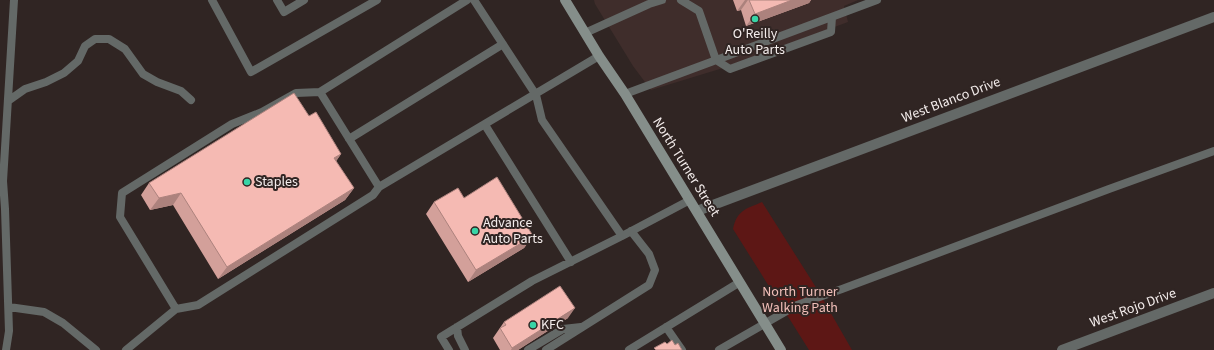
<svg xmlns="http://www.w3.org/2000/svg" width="1214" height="350" font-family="'Source Sans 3',sans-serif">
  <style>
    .built { fill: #3f2d2b }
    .green { fill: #5d1715 }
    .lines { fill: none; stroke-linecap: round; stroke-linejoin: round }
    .service { stroke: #646967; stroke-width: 8 }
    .minor { stroke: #646967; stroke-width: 10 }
    .secondary { stroke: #858e8a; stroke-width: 10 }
    .wall { fill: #d3a09a }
    .shaded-wall { fill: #ac827d }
    .building { fill: #f5bab3; stroke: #ac827d }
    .poi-dot { fill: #38d4a6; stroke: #302523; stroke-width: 1.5 }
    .labels { text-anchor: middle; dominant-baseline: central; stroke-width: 4; stroke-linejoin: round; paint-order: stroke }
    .poi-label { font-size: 14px; fill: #f4edec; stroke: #302523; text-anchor: start }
    .street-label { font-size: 14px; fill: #f4edec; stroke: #302523 }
    .park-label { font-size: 14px; fill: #f0beb8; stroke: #302523 }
  </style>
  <rect width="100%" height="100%" fill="#302523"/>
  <path class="built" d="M594,0H858L844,6L848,22L723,68L651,90L633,66L595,4Z"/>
  <path class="green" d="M762,202L817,289L852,350H809L733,229C737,210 746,209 762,202Z"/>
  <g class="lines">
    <path class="service" d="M212,0L251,72L377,0
      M277,0L284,12L304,0
      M467,0L320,92L379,187L599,56
      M474,0L536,95L542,120L622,236
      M681,0L699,11L716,60L730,69L831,32L832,17
      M585,33L649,4L662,0
      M320,92L296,93L262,112L232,124L122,193L120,217L176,309L198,305L373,195L379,187
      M625,94L877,0
      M8,101L25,89L46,82L64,73L78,61L85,46L95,39H109L125,49L143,74L157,82L181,91L191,100
      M485,125L571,262
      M349,139L503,44
      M9,307L44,312L63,323L96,350
      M457,327L458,336L465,350
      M666,327L682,350
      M6,350L9,331L5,209L3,181L14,0
      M126,350L176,309
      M449,350L441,337L532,281L622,236L690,200
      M528,350L563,329L581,327
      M546,350L649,285L655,270L649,254L631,231
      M629,350L740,282
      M719,350L797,305L842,289L1109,189L1214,151"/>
    <path class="minor" d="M697,211L1214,17
      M1062,350L1214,293"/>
    <path class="secondary" d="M565,0L599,56L625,94L781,350"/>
  </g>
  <path class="wall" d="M733,0H811L809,3L746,26L741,10L737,11Z
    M309,116L341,154L336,161L354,188L345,200L218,279L173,205L150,210L141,195L149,183Z
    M464,198L533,236L524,248L468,282L426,214L434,202Z
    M568,318L518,350H500L493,338L504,322Z"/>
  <path class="shaded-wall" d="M745,0H748L741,10L737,11Z
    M792,0H811L809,3L746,26L755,14Z
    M341,154L333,166L334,158Z
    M354,188L345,200L218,279L227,267Z
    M181,193L173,205L150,210L159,198Z
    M533,236L524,248L468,282L476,270Z
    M575,308L568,318L518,350H511L512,348Z"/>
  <path class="building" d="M749,0H792L755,14Z
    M294,93L309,116L316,112L341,154L334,158L354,188L227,267L181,193L159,198L149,183Z
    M497,177L533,236L476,270L434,202L458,188L464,198Z
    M560,286L575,308L512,348L500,328L506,325L504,322Z
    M672,340L675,345L678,343L682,350H656L654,348L665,342L667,344Z"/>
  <g class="poi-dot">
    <circle cx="755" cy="19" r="4"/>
    <circle cx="247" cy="182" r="4"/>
    <circle cx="475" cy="231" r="4"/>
    <circle cx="533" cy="325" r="4"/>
  </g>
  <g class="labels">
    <g class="poi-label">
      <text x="755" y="34" text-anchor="middle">O'Reilly<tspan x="755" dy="16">Auto Parts</tspan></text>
      <text x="255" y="182">Staples</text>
      <text x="483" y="223">Advance<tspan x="483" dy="16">Auto Parts</tspan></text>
      <text x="541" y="325">KFC</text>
    </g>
    <g class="street-label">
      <text transform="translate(951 100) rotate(-21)">West Blanco Drive</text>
      <text transform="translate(686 167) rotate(58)">North Turner Street</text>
      <text transform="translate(1133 308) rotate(-20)">West Rojo Drive</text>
    </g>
    <g class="park-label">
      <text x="800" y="292">North Turner<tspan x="800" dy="16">Walking Path</tspan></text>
    </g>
  </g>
</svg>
